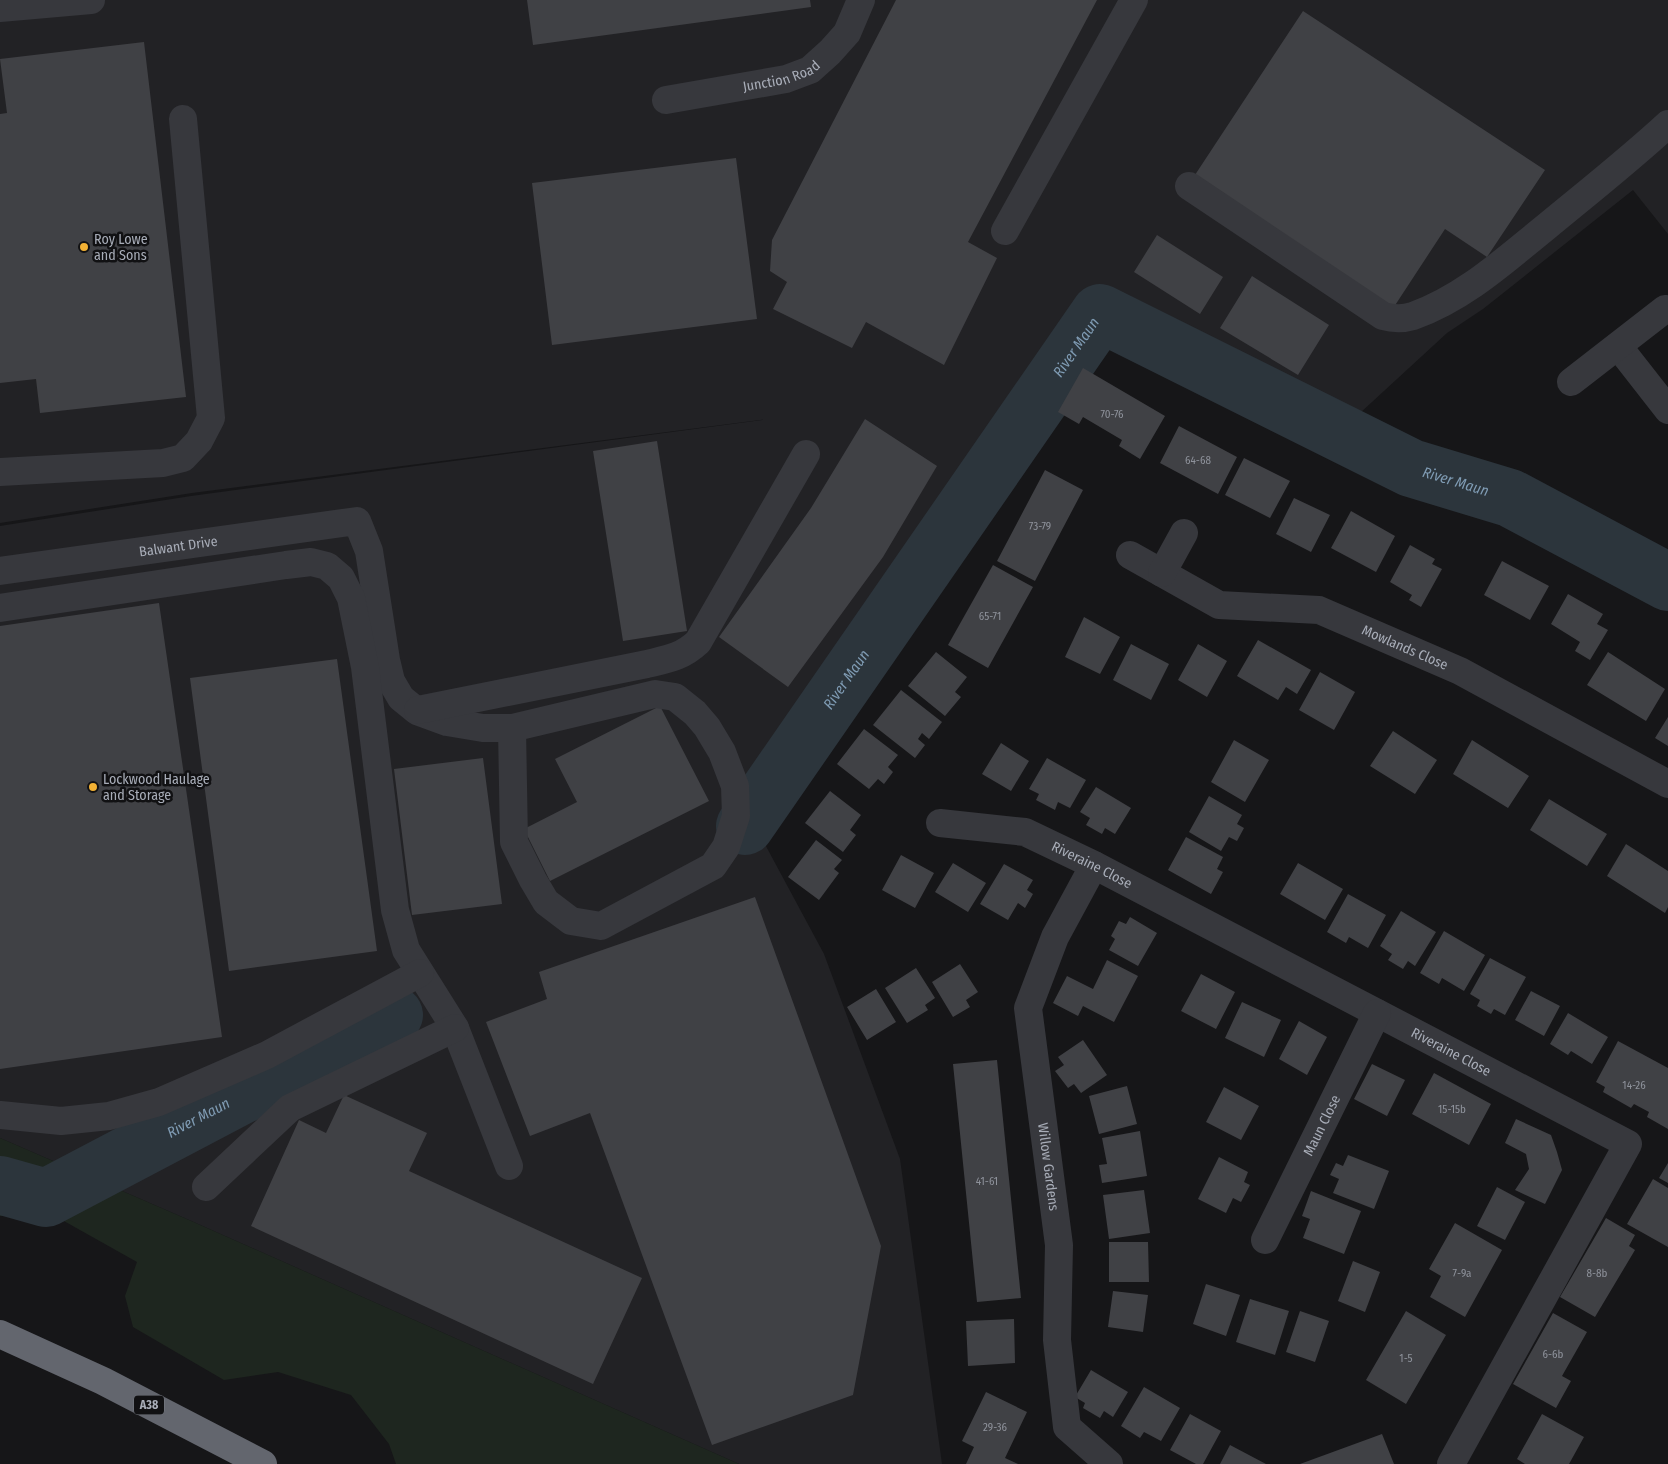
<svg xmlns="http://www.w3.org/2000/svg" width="1668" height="1464" font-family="'Fira Sans Condensed',sans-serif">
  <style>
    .built { fill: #222225 }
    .green { fill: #1e261f }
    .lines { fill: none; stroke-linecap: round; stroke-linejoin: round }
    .river { stroke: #2c353c; stroke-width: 58 }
    .building { fill: #404145 }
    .minor { stroke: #37383d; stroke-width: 28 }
    .highway { stroke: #63666e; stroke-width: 28 }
    .poi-dot { fill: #f2b134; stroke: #111113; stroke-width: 2 }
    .labels { text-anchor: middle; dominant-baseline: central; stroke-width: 5; stroke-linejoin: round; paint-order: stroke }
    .number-label { font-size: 11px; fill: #8e929b }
    .shield { fill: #111113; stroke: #7b7e86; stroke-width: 1 }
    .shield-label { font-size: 12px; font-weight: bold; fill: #a8adb8 }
    .street-label { font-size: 14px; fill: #a8adb8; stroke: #111113 }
    .poi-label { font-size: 14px; fill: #a8adb8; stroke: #111113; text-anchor: start }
    .water-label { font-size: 15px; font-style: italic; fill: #7f9bb3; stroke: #111113 }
  </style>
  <rect width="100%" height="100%" fill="#161618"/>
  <path class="built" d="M0,0H1668V234L1633,190L1483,309L1447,333L1347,425L1082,292L1027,386L754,824L824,954L900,1159L942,1464H739L189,1220L0,1138V526L191,496L800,415L192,493L0,523Z"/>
  <path class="green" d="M0,1138L189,1220L739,1464H396L389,1444L351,1395L278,1372L224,1380L133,1327L125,1296L137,1262L55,1216H0Z"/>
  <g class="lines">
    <g class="river">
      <path id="s1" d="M745,826L1100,313L1411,468L1510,498L1668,582"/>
      <path id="s2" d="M0,1185L46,1198L394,1015"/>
    </g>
  </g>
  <path class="building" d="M527,0H810L811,7L533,45Z
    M896,0H1097L968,242L997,258L944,365L866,322L852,348L773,309L787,282L770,271L772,240Z
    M1303,11L1545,170L1487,257L1445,229L1390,313L1191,181Z
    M144,42L186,397L40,413L36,379L0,383V114L7,113L0,59Z
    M736,158L757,319L552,345L532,183Z
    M1157,235L1223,277L1200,314L1134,272Z
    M1252,276L1329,325L1298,375L1220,328Z
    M1083,368L1165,416L1140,459L1119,446L1122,440L1083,417L1079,424L1058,412Z
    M865,419L937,466L883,557L788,687L719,637L811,508Z
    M1179,426L1237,457L1218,494L1160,463Z
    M657,441L687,631L623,641L593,451Z
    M1244,458L1290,481L1270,518L1225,495Z
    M1045,470L1083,490L1035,581L997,561Z
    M1294,498L1330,515L1311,552L1276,534Z
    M1351,511L1395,536L1376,572L1331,548Z
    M1410,545L1435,559L1432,564L1442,569L1421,607L1409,600L1412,595L1390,582Z
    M1502,561L1549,586L1530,620L1484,595Z
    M993,565L1033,587L988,668L948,645Z
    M1568,594L1603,614L1597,624L1608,630L1590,660L1575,651L1580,642L1551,624Z
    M159,603L222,1037L0,1069V626Z
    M1084,617L1120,637L1100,674L1065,657Z
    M1258,640L1311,670L1297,694L1286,687L1278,700L1237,676Z
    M1131,644L1169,664L1151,700L1113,680Z
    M1198,644L1227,661L1207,697L1178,680Z
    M936,652L967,677L955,692L961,697L945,716L908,686Z
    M1608,652L1665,689L1646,721L1587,685Z
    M337,659L377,951L229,971L190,678Z
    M1320,672L1355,692L1334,730L1299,710Z
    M901,690L942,722L929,739L922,733L918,739L925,745L915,758L873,725Z
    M660,706L709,801L550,881L524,829L577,802L555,759Z
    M1668,717V746L1655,738Z
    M864,729L898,755L888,767L893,772L884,784L878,779L869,789L837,764Z
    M1393,731L1437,760L1415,794L1370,766Z
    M1234,740L1269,760L1245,802L1211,782Z
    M1472,740L1529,776L1508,808L1453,774Z
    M1001,743L1029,761L1011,791L982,774Z
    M483,758L502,904L412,915L394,769Z
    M1047,758L1086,780L1070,808L1058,802L1055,810L1036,800L1039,794L1029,789Z
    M1096,787L1131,808L1115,834L1105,828L1102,834L1086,825L1090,818L1080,812Z
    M830,791L861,815L850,830L856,835L843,852L805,823Z
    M1209,796L1242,815L1237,824L1244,828L1237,841L1229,837L1221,851L1189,832Z
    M1549,799L1607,834L1587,866L1530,830Z
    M1186,837L1223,857L1217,869L1223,872L1211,894L1168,870Z
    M816,840L842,860L834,869L839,873L819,900L788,877Z
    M1626,844L1668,871V907L1665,913L1607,876Z
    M901,855L934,873L915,908L882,890Z
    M953,863L986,883L968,912L935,892Z
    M1298,863L1343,889L1325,920L1280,894Z
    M1004,864L1033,880L1027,890L1033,894L1025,908L1018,903L1008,920L980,904Z
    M1348,894L1386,915L1368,948L1349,937L1346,943L1327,932Z
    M755,897L881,1246L853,1395L712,1445L590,1113L530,1136L486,1022L547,999L539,972Z
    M1401,911L1436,932L1415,966L1408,961L1403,969L1388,960L1392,954L1380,946Z
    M1130,917L1157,933L1138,966L1109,950L1115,939L1111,936L1119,921L1126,924Z
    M1444,931L1485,955L1464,991L1442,978L1439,984L1420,973Z
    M1490,958L1526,977L1505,1015L1494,1009L1491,1014L1477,1006L1480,1000L1470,994Z
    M1107,960L1138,976L1114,1022L1083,1006L1078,1016L1053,1003L1067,976L1093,989Z
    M960,964L978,992L966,1000L970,1007L953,1017L932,982Z
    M916,968L935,998L925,1005L928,1010L907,1023L885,988Z
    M1201,974L1235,992L1216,1029L1181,1011Z
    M876,989L896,1022L867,1040L847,1007Z
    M1531,991L1560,1006L1544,1036L1515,1020Z
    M1242,1002L1281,1020L1264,1057L1225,1038Z
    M1568,1013L1608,1037L1592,1064L1571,1051L1568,1055L1550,1044Z
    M1299,1021L1327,1037L1307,1075L1279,1059Z
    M1083,1040L1107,1075L1081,1093L1074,1084L1068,1088L1055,1071L1064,1065L1058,1057Z
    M1618,1041L1668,1068V1129L1647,1117L1649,1112L1634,1104L1631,1108L1603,1092L1605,1087L1596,1082Z
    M997,1060L1021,1298L977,1302L953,1064Z
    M1372,1064L1405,1080L1387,1116L1354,1099Z
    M1434,1073L1491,1104L1469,1145L1412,1114Z
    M1127,1086L1137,1124L1099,1134L1089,1096Z
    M1224,1087L1259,1106L1241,1140L1206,1122Z
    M344,1095L427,1133L409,1171L642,1278L593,1384L251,1226L299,1120L326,1133Z
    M1516,1119L1551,1135L1557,1152L1562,1170L1545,1204L1515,1190L1529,1169L1526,1154L1505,1143Z
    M1140,1131L1147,1176L1102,1183L1099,1165L1107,1164L1102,1138Z
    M1348,1155L1389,1171L1374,1209L1333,1193L1339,1179L1330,1175L1336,1163L1343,1166Z
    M1219,1157L1248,1172L1244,1182L1250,1185L1241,1202L1233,1198L1226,1213L1198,1199Z
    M1668,1163V1183L1659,1178Z
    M1653,1179L1668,1188V1247L1627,1224Z
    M1497,1187L1525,1202L1505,1240L1477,1226Z
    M1144,1190L1150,1233L1109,1239L1103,1195Z
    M1311,1191L1361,1211L1344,1254L1303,1238L1310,1219L1302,1216Z
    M1606,1218L1635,1235L1629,1246L1635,1250L1595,1317L1560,1297Z
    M1455,1223L1502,1250L1465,1317L1430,1297L1441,1276L1429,1269Z
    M1109,1242H1148L1149,1282H1109Z
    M1353,1261L1380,1272L1365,1312L1338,1301Z
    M1206,1284L1240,1295L1226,1336L1193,1324Z
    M1113,1291L1148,1295L1143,1332L1108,1327Z
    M1250,1299L1289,1311L1275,1355L1236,1342Z
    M1300,1311L1329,1321L1315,1362L1286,1352Z
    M1406,1311L1446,1335L1406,1404L1366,1380Z
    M1553,1313L1587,1332L1562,1376L1571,1381L1556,1408L1513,1384Z
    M1014,1319L1015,1363L968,1366L966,1321Z
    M1091,1370L1128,1392L1113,1417L1104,1411L1100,1418L1083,1408L1085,1403L1075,1397Z
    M1144,1387L1180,1408L1161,1441L1144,1432L1140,1438L1121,1426Z
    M986,1392L1027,1412L1005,1458L1018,1464H966L974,1447L962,1441Z
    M1190,1414L1221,1431L1203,1464H1196L1170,1450Z
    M1542,1414L1584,1437L1569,1464H1525L1517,1459Z
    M1382,1434L1394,1464H1300Z
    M1230,1445L1266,1464H1220Z"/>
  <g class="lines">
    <g class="minor">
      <path d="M0,8L91,0"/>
      <path id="s3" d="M666,100L786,79L810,70L830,52L847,33L861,0"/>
      <path d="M1189,186L1383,316C1394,319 1403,319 1413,316C1464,298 1505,260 1546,227C1587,193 1629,160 1668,124"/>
      <path d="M1005,231L1134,0"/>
      <path d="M1618,346L1668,410"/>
      <path d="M1571,382L1665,309"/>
      <path d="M0,472L163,463L183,458L199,441L211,418L183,119"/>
      <path id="s4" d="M1130,555L1219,605L1319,610L1460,671L1668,784"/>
      <path id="s5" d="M0,571L357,521L369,551L386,660L391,681L401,698L417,711L447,722L483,728H512L655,694L675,697L695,713L707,727L722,752L735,786L736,816L726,847L713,866L601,926L571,921L546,902L533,880L514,842L512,728"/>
      <path d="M1162,573L1184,533"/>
      <path d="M0,608L286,565L311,562L327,566L341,578L351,598L365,667L395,910L406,950L455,1028L509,1166"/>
      <path d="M418,710L647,664C668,659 682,657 698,642L806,454"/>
      <path id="s6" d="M940,823L1025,832L1094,865L1628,1144L1451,1464"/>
      <path id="s7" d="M1094,865L1055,937L1028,1008L1059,1245L1057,1340L1067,1427L1109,1464"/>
      <path d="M0,1115L61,1121L109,1116L159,1102L267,1055L420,973"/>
      <path d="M206,1187L290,1108L455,1028"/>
      <path id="s8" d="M1265,1240L1377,1013"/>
    </g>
    <path class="highway" d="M0,1334L103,1381L263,1464"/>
  </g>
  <g class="poi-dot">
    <circle cx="84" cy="247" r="5"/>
    <circle cx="93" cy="787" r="5"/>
  </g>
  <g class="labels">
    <g class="number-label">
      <text x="1112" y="414">70-76</text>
      <text x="1198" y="460">64-68</text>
      <text x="1040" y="526">73-79</text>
      <text x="990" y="616">65-71</text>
      <text x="1634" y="1085">14-26</text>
      <text x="1452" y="1109">15-15b</text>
      <text x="987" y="1181">41-61</text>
      <text x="1462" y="1273">7-9a</text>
      <text x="1597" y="1273">8-8b</text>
      <text x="1553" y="1354">6-6b</text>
      <text x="1406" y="1358">1-5</text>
      <text x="995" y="1427">29-36</text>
    </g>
    <rect class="shield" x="134" y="1395.5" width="30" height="19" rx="4"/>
    <g class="shield-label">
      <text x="149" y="1405">A38</text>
    </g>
    <g class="street-label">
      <text stroke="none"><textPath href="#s3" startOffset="118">Junction Road</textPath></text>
      <text stroke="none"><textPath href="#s5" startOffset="180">Balwant Drive</textPath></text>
      <text stroke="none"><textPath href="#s4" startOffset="296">Mowlands Close</textPath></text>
      <text stroke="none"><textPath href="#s6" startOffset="160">Riveraine Close</textPath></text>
      <text stroke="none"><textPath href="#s6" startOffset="565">Riveraine Close</textPath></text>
      <text stroke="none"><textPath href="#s8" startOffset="128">Maun Close</textPath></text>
      <text stroke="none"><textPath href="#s7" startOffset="318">Willow Gardens</textPath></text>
    </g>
    <g class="poi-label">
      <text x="94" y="239">Roy Lowe<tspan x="94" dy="16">and Sons</tspan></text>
      <text x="103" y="779">Lockwood Haulage<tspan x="103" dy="16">and Storage</tspan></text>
    </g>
    <g class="water-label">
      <text stroke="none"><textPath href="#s1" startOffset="582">River Maun</textPath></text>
      <text stroke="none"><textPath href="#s1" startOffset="1018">River Maun</textPath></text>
      <text stroke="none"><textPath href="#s1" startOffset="178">River Maun</textPath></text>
      <text stroke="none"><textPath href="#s2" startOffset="220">River Maun</textPath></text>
    </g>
  </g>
</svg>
